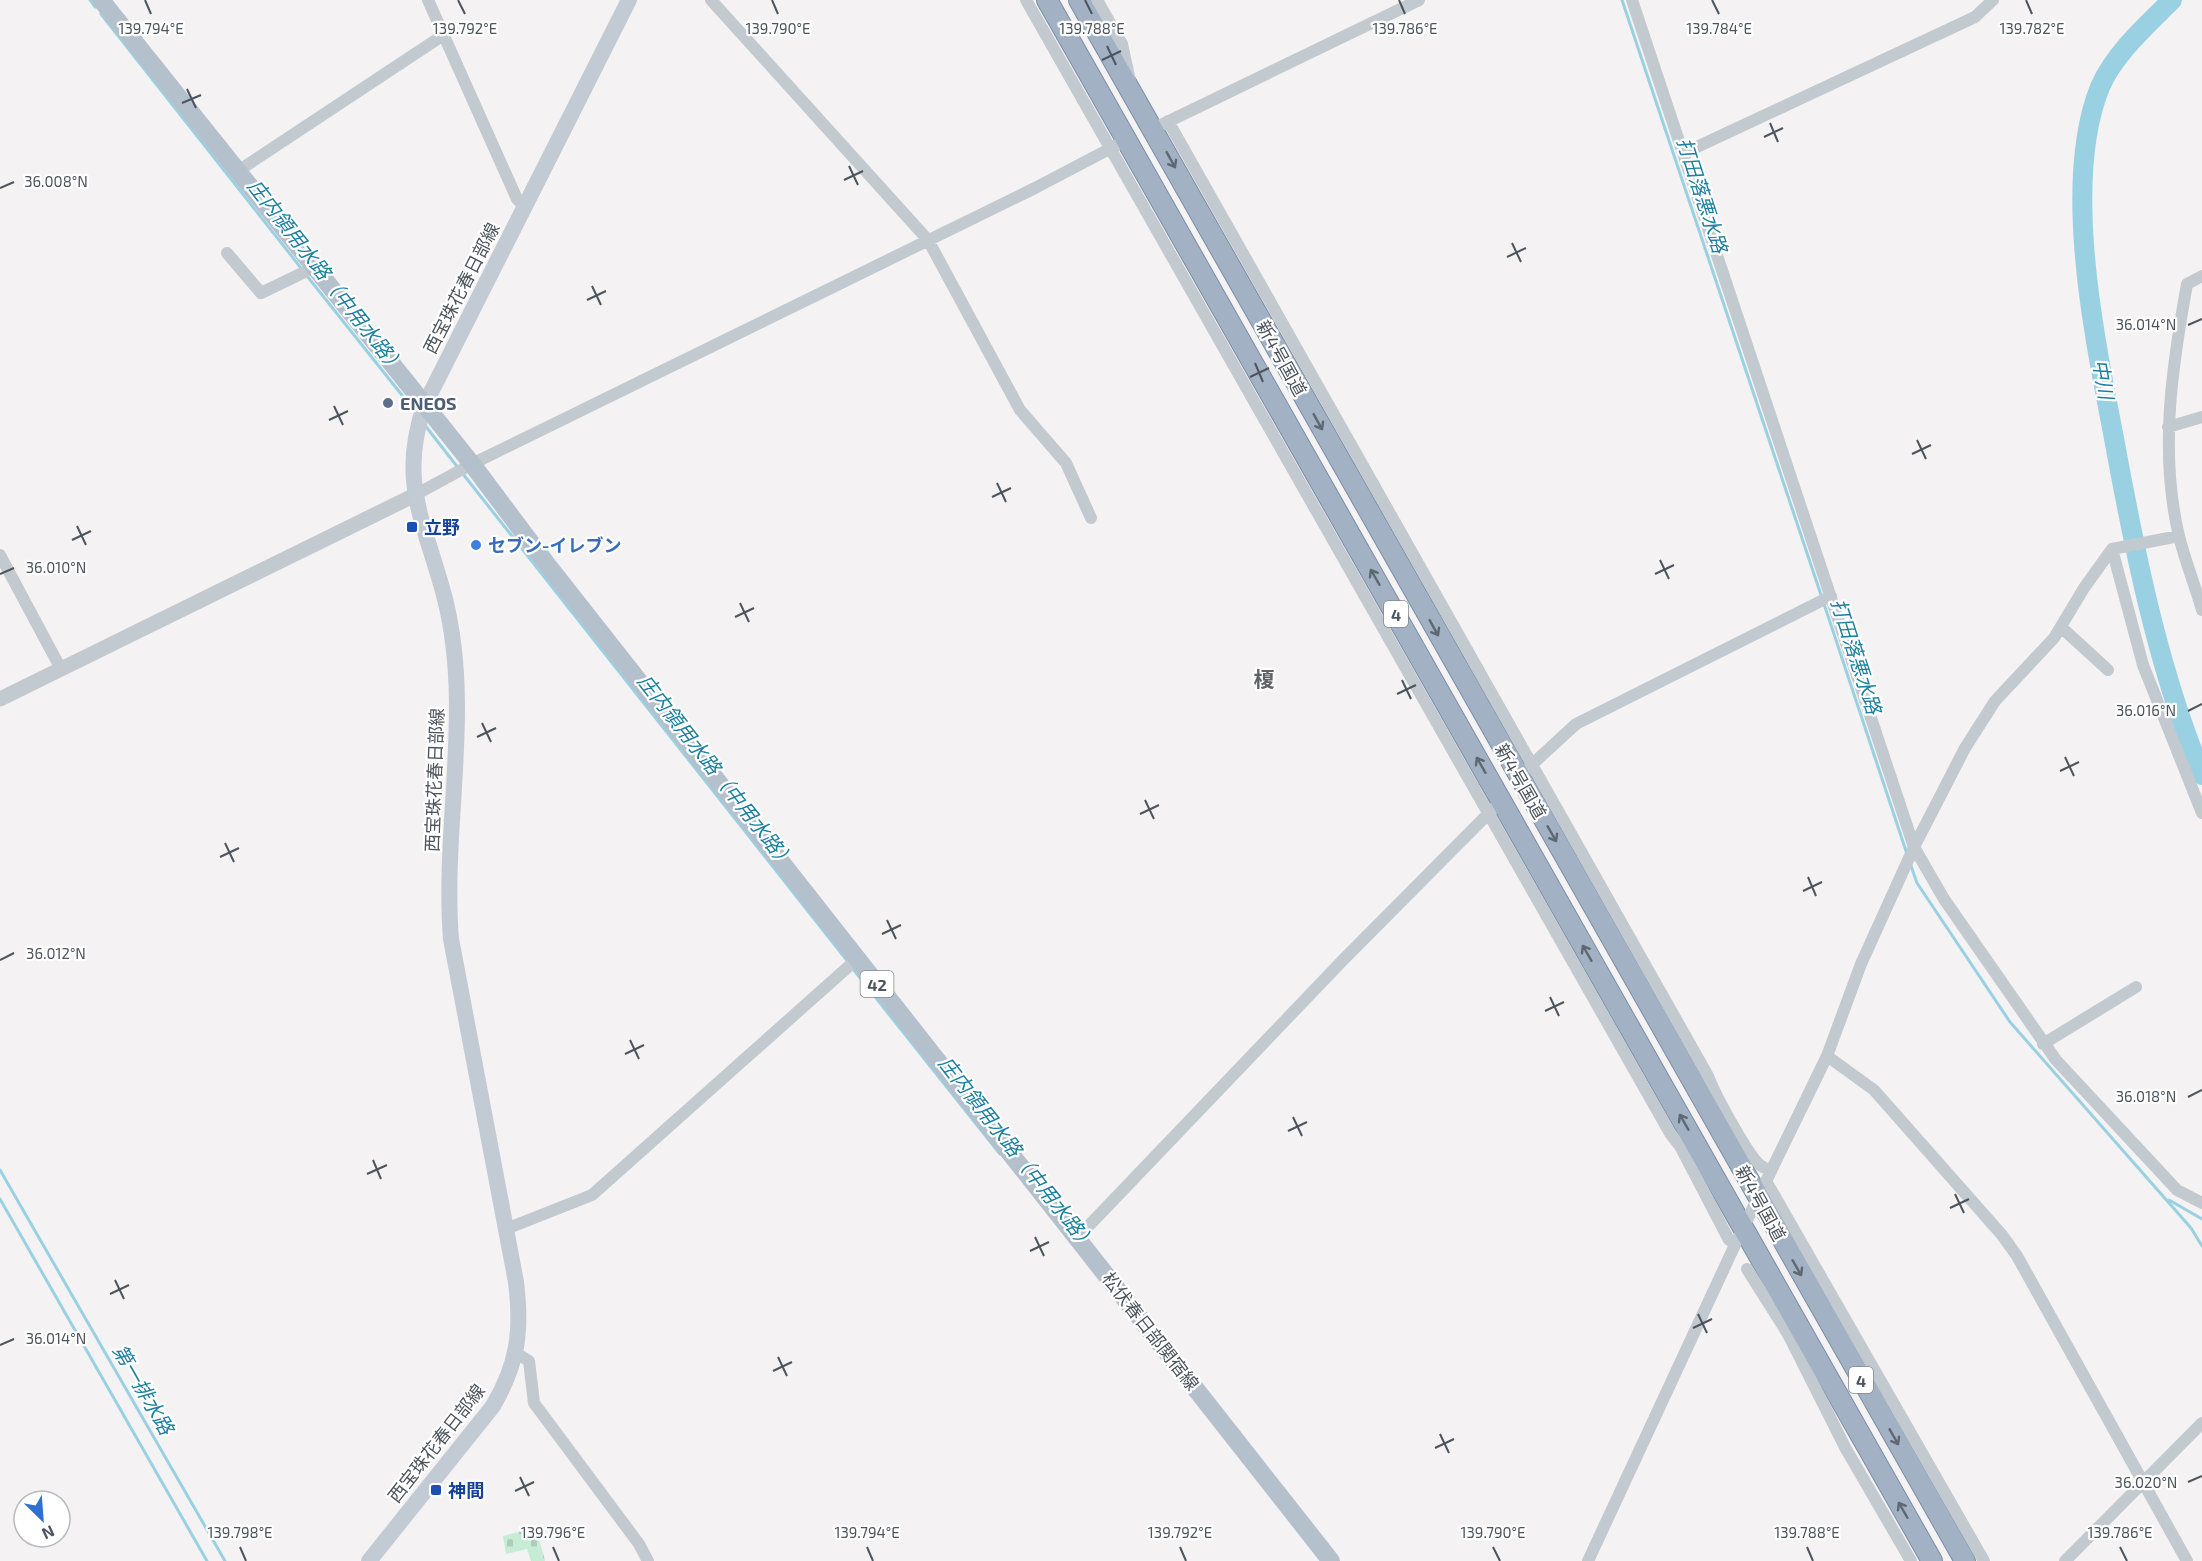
<svg xmlns="http://www.w3.org/2000/svg" width="2202" height="1561" font-family="'Exo 2','Noto Sans JP',sans-serif">
  <style>
    .cemetery { fill: url(#cemetery-stones) }
    .lines { fill: none; stroke-linecap: round; stroke-linejoin: round }
    .stream { stroke: #99d1e3; stroke-width: 3 }
    .river { stroke: #99d1e3; stroke-width: 20 }
    .trunk-casing { stroke: #7b8ea6; stroke-width: 22 }
    .minor { stroke: #c2c9cf; stroke-width: 12 }
    .tertiary { stroke: #c2c9cf; stroke-width: 15 }
    .secondary { stroke: #c2cad3; stroke-width: 16 }
    .primary { stroke: #b5c0cd; stroke-width: 18 }
    .trunk { stroke: #a2b2c4; stroke-width: 20 }
    .oneway { stroke: #5d6872 }
    .ticks { fill: none; stroke: #4c555d; stroke-width: 2 }
    .service-dot { fill: #5c6f8a; stroke: #fff; stroke-width: 2 }
    .transit-dot { fill: #1a4fb4; stroke: #fff; stroke-width: 2 }
    .shop-dot { fill: #3f7fe0; stroke: #fff; stroke-width: 2 }
    .labels { text-anchor: middle; dominant-baseline: central; stroke-width: 4.5; stroke-linejoin: round; paint-order: stroke }
    .shield { fill: #fff; stroke: #82888e; stroke-width: 1.5 }
    .shield-label { font-size: 16px; font-weight: bold; fill: #4c555d }
    .street-label { font-size: 18px; fill: #4c555d; stroke: #fff }
    .service-label { font-size: 18px; font-weight: bold; fill: #4e5e75; stroke: #fff; text-anchor: start }
    .transit-label { font-size: 18px; font-weight: bold; fill: #164399; stroke: #fff; text-anchor: start }
    .shop-label { font-size: 18px; font-weight: bold; fill: #366cbe; stroke: #fff; text-anchor: start }
    .water-label { font-size: 20px; font-style: italic; fill: #1d809f; stroke: #fff }
    .quarter-label { font-size: 21px; font-weight: bold; fill: #5f6266; stroke: #fff }
    .ticks-label { font-size: 15px; text-anchor: middle; fill: #4c555d; stroke: #fff; stroke-width: 4.5; stroke-linejoin: round; paint-order: stroke }
  </style>
  <defs>
    <pattern id="cemetery-stones" width="16" height="16" patternUnits="userSpaceOnUse" patternTransform="scale(1.5)"><rect width="16" height="16" fill="#c7ecd6"/><path d="M2 7V4a2 2 0 0 1 4 0v3zM10 15v-3a2 2 0 0 1 4 0v3z" fill="#adccba"/></pattern>
  </defs>
  <rect width="100%" height="100%" fill="#f4f2f2"/>
  <path class="cemetery" d="M536,1527L545,1561H531L527,1549L506,1554L503,1536Z"/>
  <g class="lines">
    <path class="stream" d="M90,0L95,7
      M1622,0L1822,598
      M101,14L301,268
      M307,276L417,414
      M424,424L459,469
      M463,474L849,963
      M1824,604L1907,854
      M1910,863L1917,883L2010,1022L2191,1228L2202,1246
      M853,969L1000,1154
      M0,1170L225,1561
      M0,1199L207,1561
      M2169,1200L2202,1219"/>
    <path class="river" d="M2172,0C2146,26 2115,53 2100,87C2062,181 2094,335 2113,433C2134,548 2157,666 2202,775"/>
    <g class="trunk-casing">
      <path id="trunk" d="M1047,0L1932,1561
        M1079,0L1965,1561"/>
    </g>
    <path class="minor" d="M428,0L517,199L524,206
      M711,0L928,240L1020,410L1066,463L1091,518
      M1026,0L1670,1133L1680,1146L1729,1240
      M1097,0L1122,44L1130,81
      M1632,0L1914,847L1944,899L2056,1060L2177,1190L2202,1203
      M1168,121L1708,1076C1714,1092 1750,1161 1763,1167
      M1161,125L1419,0
      M1684,153L1975,17L1993,0
      M238,171L445,34
      M227,253L261,293L315,267
      M2202,276L2187,284C2172,367 2159,452 2179,536C2185,561 2195,585 2202,610
      M2168,427L2202,417
      M415,495L472,464L1035,188L1117,145
      M2112,549L2143,665L2202,813
      M0,555L61,669
      M2061,627L2108,670
      M1526,770L1576,724L1831,596
      M2043,1044L2136,987
      M1827,1056L1874,1090L2002,1235L2017,1256L2187,1561
      M1766,1181L1984,1561
      M506,1229L592,1195L857,959
      M1078,1237L1343,960L1494,808
      M1747,1269L1788,1334L1846,1449L1911,1561
      M516,1353L529,1361L534,1403L639,1544L648,1561
      M1588,1561L1734,1247L1827,1056L1861,964L1914,847L1965,748L1995,701L2054,638L2084,588L2112,549L2179,536
      M2065,1561L2202,1423"/>
    <path class="tertiary" d="M0,699L415,495"/>
    <path class="secondary" d="M369,1561L493,1406C518,1363 522,1331 516,1282L451,939C442,826 473,711 445,599C426,525 397,482 425,404L629,0"/>
    <path class="primary" d="M101,0L472,464L546,563L1331,1561"/>
    <use href="#trunk" class="trunk"/>
  </g>
  <defs><path id="oneway-shaft" d="M-6 0H5M1.5-3L5.5 0L1.5 3" fill="none" stroke-width="1.6" stroke-linecap="round" stroke-linejoin="round" transform="scale(1.5)"/></defs>
  <g class="oneway">
    <use href="#oneway-shaft" transform="translate(1171 160) rotate(61)"/>
    <use href="#oneway-shaft" transform="translate(1318 422) rotate(61)"/>
    <use href="#oneway-shaft" transform="translate(1375 577) rotate(-120)"/>
    <use href="#oneway-shaft" transform="translate(1434 628) rotate(61)"/>
    <use href="#oneway-shaft" transform="translate(1481 765) rotate(-120)"/>
    <use href="#oneway-shaft" transform="translate(1552 834) rotate(60)"/>
    <use href="#oneway-shaft" transform="translate(1587 953) rotate(-120)"/>
    <use href="#oneway-shaft" transform="translate(1684 1122) rotate(-120)"/>
    <use href="#oneway-shaft" transform="translate(1797 1268) rotate(60)"/>
    <use href="#oneway-shaft" transform="translate(1894 1437) rotate(60)"/>
    <use href="#oneway-shaft" transform="translate(1903 1510) rotate(-120)"/>
  </g>
  <path class="ticks" d="M145,0L151,14M458,0L465,14M772,0L778,14M1085,0L1092,14M1399,0L1405,14M1712,0L1719,14M2026,0L2032,14M1107,46L1116,65M1102,60L1121,51M187,89L196,108M182,103L201,95M1770,123L1778,142M1764,137L1783,128M849,166L858,185M844,180L863,171M0,188L14,182M1512,243L1521,262M1507,257L1526,248M592,286L601,305M587,300L606,291M2188,325L2202,319M1255,363L1263,382M1250,377L1269,368M334,406L343,425M329,420L348,411M1917,440L1926,459M1912,454L1931,445M997,483L1006,502M992,497L1011,488M77,526L86,545M72,540L91,531M1660,560L1669,579M0,574L14,568M1655,574L1674,565M740,603L749,622M735,617L754,608M1402,680L1411,699M1397,694L1416,685M2188,711L2202,704M482,723L491,742M477,737L496,728M2065,757L2074,776M2060,771L2079,762M1145,800L1154,819M1140,814L1159,805M225,843L234,862M220,857L239,848M1808,877L1816,896M1803,891L1822,882M887,920L896,939M882,934L901,925M0,960L14,953M1550,997L1559,1016M1545,1011L1564,1002M630,1040L639,1059M625,1054L644,1045M2188,1097L2202,1090M1293,1117L1302,1136M1288,1131L1307,1122M373,1160L381,1179M367,1174L387,1165M1955,1194L1964,1213M1950,1208L1969,1199M1035,1237L1044,1256M1030,1251L1049,1242M115,1280L124,1299M110,1294L129,1285M1698,1314L1707,1333M1693,1328L1712,1319M0,1345L14,1339M778,1357L787,1376M773,1371L792,1362M1440,1434L1449,1453M1435,1448L1454,1439M520,1477L529,1496M2188,1482L2202,1476M515,1491L534,1482M240,1547L246,1561M553,1547L559,1561M867,1547L873,1561M1180,1547L1186,1561M1493,1547L1500,1561M1807,1547L1813,1561M2120,1547L2127,1561"/>
  <circle class="service-dot" cx="388" cy="403" r="6"/>
  <g class="transit-dot">
    <rect x="406" y="521" width="12" height="12" rx="3"/>
    <rect x="430" y="1484" width="12" height="12" rx="3"/>
  </g>
  <circle class="shop-dot" cx="476" cy="545" r="6"/>
  <g class="labels">
    <g class="shield">
      <rect x="1384" y="601" width="24" height="26" rx="4.5"/>
      <rect x="860.5" y="971" width="33" height="26" rx="4.5"/>
      <rect x="1849" y="1367" width="24" height="26" rx="4.5"/>
    </g>
    <g class="shield-label">
      <text x="1396" y="614">4</text>
      <text x="877" y="984">42</text>
      <text x="1861" y="1380">4</text>
    </g>
    <g class="street-label">
      <text transform="translate(461 288) rotate(-63)">西宝珠花春日部線</text>
      <text transform="translate(1282 358) rotate(61)">新4号国道</text>
      <text transform="translate(434 780) rotate(-88)">西宝珠花春日部線</text>
      <text transform="translate(1521 781) rotate(60)">新4号国道</text>
      <text transform="translate(1761 1203) rotate(61)">新4号国道</text>
      <text transform="translate(1151 1331) rotate(52)">松伏春日部関宿線</text>
      <text transform="translate(436 1443) rotate(-52)">西宝珠花春日部線</text>
    </g>
    <g class="service-label">
      <text x="400" y="403">ENEOS</text>
    </g>
    <g class="transit-label">
      <text x="424" y="527">立野</text>
      <text x="448" y="1490">神間</text>
    </g>
    <g class="shop-label">
      <text x="488" y="545">セブン-イレブン</text>
    </g>
    <g class="water-label">
      <text transform="translate(1703 195) rotate(72)">打田落悪水路</text>
      <text transform="translate(327 276) rotate(52)">庄内領用水路（中用水路）</text>
      <text transform="translate(2104 379) rotate(80)">中川</text>
      <text transform="translate(1857 656) rotate(72)">打田落悪水路</text>
      <text transform="translate(717 771) rotate(52)">庄内領用水路（中用水路）</text>
      <text transform="translate(1018 1153) rotate(52)">庄内領用水路（中用水路）</text>
      <text transform="translate(144 1389) rotate(60)">第一排水路</text>
    </g>
    <g class="quarter-label">
      <text x="1264" y="678">榎</text>
    </g>
  </g>
  <g class="ticks-label">
    <text x="151" y="34">139.794°E</text>
    <text x="465" y="34">139.792°E</text>
    <text x="778" y="34">139.790°E</text>
    <text x="1092" y="34">139.788°E</text>
    <text x="1405" y="34">139.786°E</text>
    <text x="1719" y="34">139.784°E</text>
    <text x="2032" y="34">139.782°E</text>
    <text x="56" y="187">36.008°N</text>
    <text x="2146" y="330">36.014°N</text>
    <text x="56" y="573">36.010°N</text>
    <text x="2146" y="716">36.016°N</text>
    <text x="56" y="959">36.012°N</text>
    <text x="2146" y="1102">36.018°N</text>
    <text x="56" y="1344">36.014°N</text>
    <text x="2146" y="1488">36.020°N</text>
    <text x="240" y="1538">139.798°E</text>
    <text x="553" y="1538">139.796°E</text>
    <text x="867" y="1538">139.794°E</text>
    <text x="1180" y="1538">139.792°E</text>
    <text x="1493" y="1538">139.790°E</text>
    <text x="1807" y="1538">139.788°E</text>
    <text x="2120" y="1538">139.786°E</text>
  </g>
  <g transform="translate(42 1519) rotate(155)"><circle r="28" fill="#ffffff" stroke="#b7bbbe" stroke-width="1.5"/>
  <path d="M0-4.5L10 22L0 15L-10 22Z" fill="#2f71d1"/>
  <text y="-9" font-size="16" font-weight="bold" text-anchor="middle" fill="#4c555d">N</text>
  </g>
</svg>
